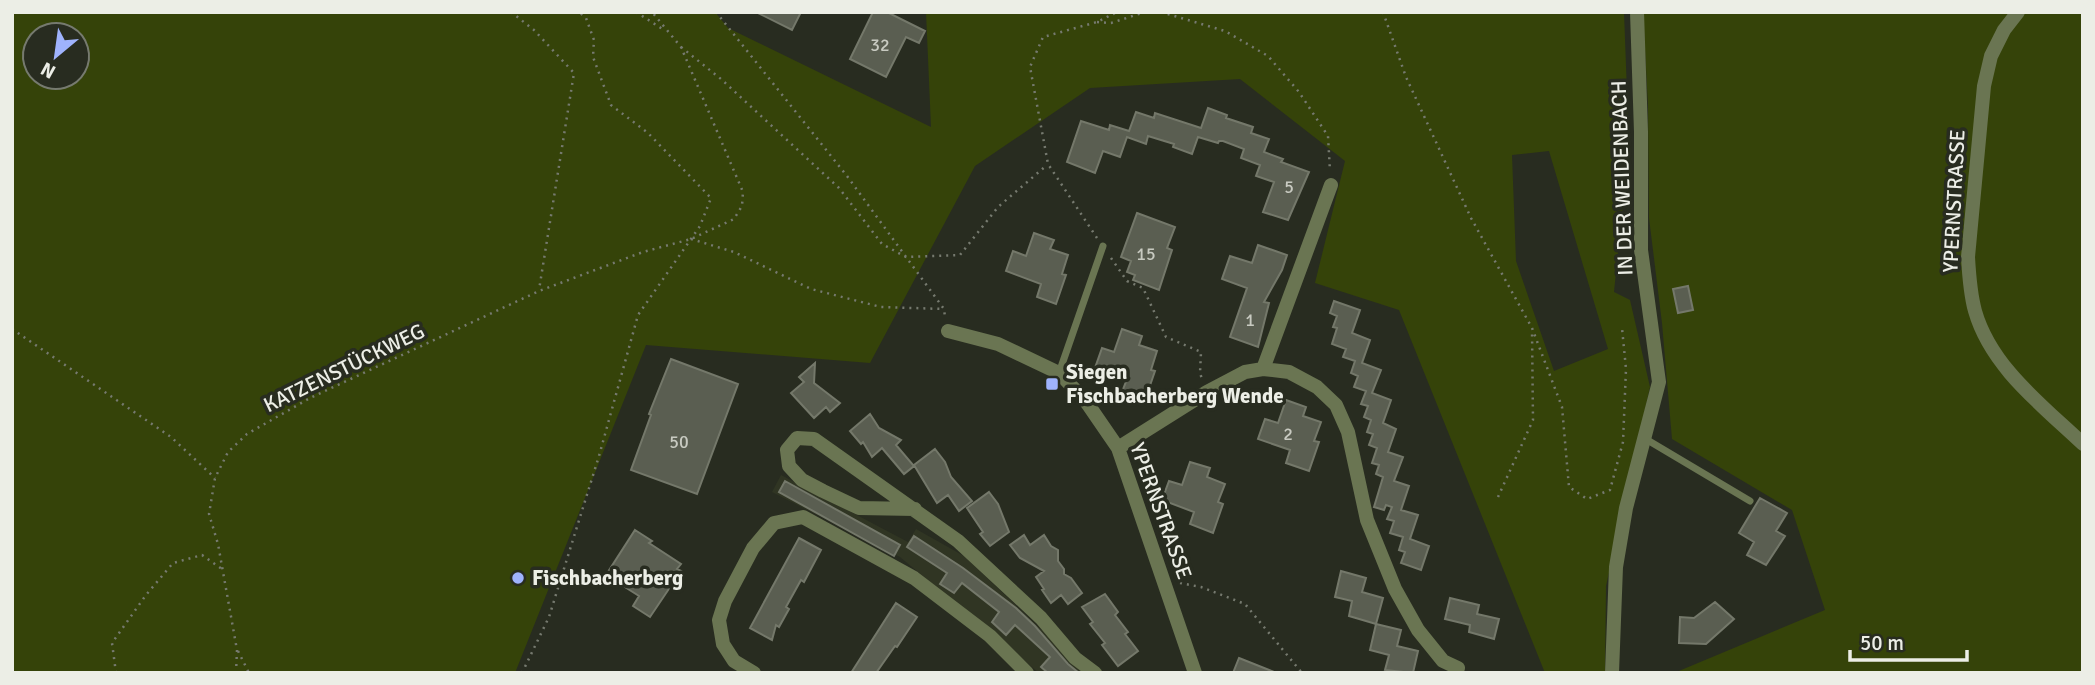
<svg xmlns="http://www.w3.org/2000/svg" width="2095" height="685" font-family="Signika,sans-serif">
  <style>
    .built { fill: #303523 }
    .green { fill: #354309; fill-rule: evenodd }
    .building { fill: #5a5e51; stroke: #74786a; stroke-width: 2 }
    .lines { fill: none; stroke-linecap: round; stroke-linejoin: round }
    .path { stroke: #767a6f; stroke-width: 2.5; stroke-dasharray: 2 5; stroke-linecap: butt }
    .service { stroke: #6a7552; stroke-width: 7 }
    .minor { stroke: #6a7552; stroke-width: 14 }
    .poi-dot { fill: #9fb3fd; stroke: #282c20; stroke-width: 2.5 }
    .labels { text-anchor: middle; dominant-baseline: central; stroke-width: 7; stroke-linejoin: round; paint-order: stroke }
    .number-label { font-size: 18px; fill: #c8cac1 }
    .street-label { font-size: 21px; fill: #eceee6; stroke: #282c20 }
    .poi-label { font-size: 21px; font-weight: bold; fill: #eceee6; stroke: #282c20; text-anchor: start }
  </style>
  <rect width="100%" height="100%" fill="#282c20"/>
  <path class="built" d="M781,475L908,542L916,529L964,556L1087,673H1039L900,557L772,492Z"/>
  <path class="green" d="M12,12H715L728,28L931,127L926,12H1624L1629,147L1614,292L1630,300L1650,387L1606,586L1605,673H1545L1399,310L1315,283L1345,161L1240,79L1090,88L975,166L870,363L646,345L515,673H12ZM35,35H77V77H35ZM1549,151L1608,349L1554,371L1516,261L1512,155Z
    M1643,12H2083V673H1674L1825,610L1792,510L1672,439L1662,323L1649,218L1648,105Z"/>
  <path class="building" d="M756,12H801L792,30Z
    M873,12H887L925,31L919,43L906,37L886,77L850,59Z
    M1208,108L1227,115L1226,118L1253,127L1251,133L1269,139L1264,152L1283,159L1281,162L1309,172L1288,220L1263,212L1274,182L1256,176L1260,165L1241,158L1244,149L1223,141H1219L1218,143L1198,137L1192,154L1173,147L1174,144L1148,136L1146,144L1127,137L1120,157L1103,151L1095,173L1067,162L1081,121L1109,130L1110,125L1129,131L1136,112L1154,118L1155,113L1201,128Z
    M1137,213L1175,227L1167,248L1172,250L1159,290L1133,280L1135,275L1127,272L1131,261L1121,257Z
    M1034,233L1054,240L1050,249L1068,255L1062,274L1066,275L1056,304L1037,297L1041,284L1006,271L1013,251L1026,256Z
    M1258,245L1287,255L1282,270L1264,302L1269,303L1258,347L1230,337L1247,288L1222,279L1230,256L1252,263Z
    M1688,286L1693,310L1678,313L1673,289Z
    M1334,301L1360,310L1352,333L1370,340L1362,363L1381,370L1372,393L1391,400L1383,423L1396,429L1388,452L1403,457L1394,481L1409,486L1401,510L1418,515L1410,539L1429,546L1421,570L1401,563L1405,552L1399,550L1403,537L1390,533L1394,521L1387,519L1392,507L1386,505L1384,510L1374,507L1383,477L1376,474L1379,465L1372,463L1377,448L1369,445L1373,434L1367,432L1371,420L1364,417L1368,406L1361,404L1366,391L1354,387L1358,376L1351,373L1355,361L1343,357L1346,349L1332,344L1337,328L1333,327L1337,316L1330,313Z
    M1122,329L1142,336L1139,345L1157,351L1151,370L1155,371L1145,400L1122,392L1127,379L1095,368L1102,348L1114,352Z
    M671,359L738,384L697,494L631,470L651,415L649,414Z
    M815,363L814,383L840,403L830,412L826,407L814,418L791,393L804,382L799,377Z
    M1286,400L1306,407L1303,416L1321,422L1314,441L1319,442L1309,471L1286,463L1290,450L1258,439L1265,419L1278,423Z
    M870,414L879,428L901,440L896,445L914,466L904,474L882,448L872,457L863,442L861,444L850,431Z
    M935,449L945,462L951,477L972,501L959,511L948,495L937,503L914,465Z
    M1190,462L1210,468L1207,477L1225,484L1218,502L1223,504L1213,533L1190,524L1194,512L1162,500L1169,481L1182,485Z
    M785,481L900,545L894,556L779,492Z
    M989,492L998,504L1009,532L990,546L980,534L983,532L967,508Z
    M1760,498L1787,513L1776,531L1785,536L1766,565L1747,555L1754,542L1739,533Z
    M635,530L652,541L649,543L681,564L677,569L681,571L650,617L633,606L639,596L606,575Z
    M1024,535L1030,545L1044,535L1051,546L1058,550V561L1064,569V574L1071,578L1082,593L1068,604L1061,595L1051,603L1042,590L1044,589L1036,577L1044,571L1020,558L1010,545Z
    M914,536L963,568L1016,608L1035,626L1068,664L1079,673H1048L1041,667L1050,657L1015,625L1006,635L992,622L999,612L962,583L954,593L940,584L947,573L907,547Z
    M799,538L821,550L804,582L801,580L786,607L789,609L779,627L776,625L772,640L750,628Z
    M1341,571L1366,578L1362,592L1383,598L1376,624L1349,616L1352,601L1335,597Z
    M1105,594L1118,612L1115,615L1128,632L1125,634L1138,651L1118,666L1102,645L1105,643L1090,624L1093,622L1082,607Z
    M1450,598L1479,605L1477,614L1499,619L1494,639L1469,632L1470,625L1445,619Z
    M1715,602L1734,619L1706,644L1679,643L1680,617L1694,618Z
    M896,603L917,617L897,647L895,646L876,673H851Z
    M1376,624L1401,630L1397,646L1418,651L1413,673L1385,670L1389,655L1370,650Z
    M1239,658L1274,672V673H1233Z"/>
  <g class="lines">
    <path class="path" d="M511,12L534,30L574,73L539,290
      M636,12L664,30
      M716,12L847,176L944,309L945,317
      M1161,12L1225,31L1268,56L1299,92L1328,136L1330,171
      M1383,12L1406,77L1471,218L1532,328L1562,407L1569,487L1587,499L1610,490L1623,442L1626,369L1622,328
      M1097,22L1111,23L1145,12
      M681,47L721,79L839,188L882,244L906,257L960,255L998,207L1047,165
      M1097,238L1048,164L1030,67L1043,37L1097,22L1117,12
      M691,239L734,252L811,289L881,307L944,309
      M1111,258L1127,281L1143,288L1166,337L1201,352L1200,373L1202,379
      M12,329L171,437L215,478
      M1498,497L1533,420L1532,331
      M1180,583L1201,587L1245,604L1302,673
      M238,651L249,673
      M116,673L112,643L146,595L173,563L202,555L222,569
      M236,673L237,650L218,544L209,514L215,478L228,452L247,434L310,398L539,291L643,252L691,239L734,219L742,206L743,192L681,47L652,12
      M522,673L549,617L599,456L638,315L700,226L711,198L648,133L611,105L593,57L594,40L586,18L579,12"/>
    <path class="service" d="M1059,373L1103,246
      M1644,438L1750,501"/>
    <path class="minor" d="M2018,12L2004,30L1991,56L1984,86L1968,257C1969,275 1970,293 1975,311C1991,367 2042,405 2083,444
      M948,331L998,344L1059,373L1085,400L1118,448L1195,673
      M1263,369L1331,185
      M1118,448L1207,392L1245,372L1263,369L1289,372L1317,387L1336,405L1348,432L1367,520L1395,589L1418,630L1443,661L1458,668
      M915,509L859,508L823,491L802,480L789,466L787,450L797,438L814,439L958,541L1041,618L1075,658L1095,673
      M754,673L734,661L723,644L719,620L725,601L753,548L774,523L803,517L914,578L990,636L1027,673
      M1612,673L1616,567L1626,508L1659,382L1641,250V132L1637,12"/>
  </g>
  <g class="poi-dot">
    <rect x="1045" y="377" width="14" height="14" rx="3.5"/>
    <circle cx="518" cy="578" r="7"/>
  </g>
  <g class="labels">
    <g class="number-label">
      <text x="880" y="45">32</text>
      <text x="1289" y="187">5</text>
      <text x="1146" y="254">15</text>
      <text x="1250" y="320">1</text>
      <text x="1288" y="434">2</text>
      <text x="679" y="442">50</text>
    </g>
    <g class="street-label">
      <text transform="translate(1622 178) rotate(-92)">IN DER WEIDENBACH</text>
      <text transform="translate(1954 201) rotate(-87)">YPERNSTRASSE</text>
      <text transform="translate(344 368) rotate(-26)">KATZENSTÜCKWEG</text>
      <text transform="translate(1161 511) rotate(70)">YPERNSTRASSE</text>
    </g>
    <g class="poi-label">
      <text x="1066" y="372">Siegen<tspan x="1066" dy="24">Fischbacherberg Wende</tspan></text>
      <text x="532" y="578">Fischbacherberg</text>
    </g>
  </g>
  <rect width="2095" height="685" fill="none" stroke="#eceee6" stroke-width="28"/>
  <g transform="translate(56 56) rotate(209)"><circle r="33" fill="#282c20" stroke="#767a6f" stroke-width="2"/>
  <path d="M0-5L12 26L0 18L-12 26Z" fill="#9fb3fd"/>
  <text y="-10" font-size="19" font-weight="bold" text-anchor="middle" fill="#eceee6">N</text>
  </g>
  <path d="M1850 650v10h117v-10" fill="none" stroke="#eceee6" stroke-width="3.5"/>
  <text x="1860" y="650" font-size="21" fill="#eceee6" stroke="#282c20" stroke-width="5" paint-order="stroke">50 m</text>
</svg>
